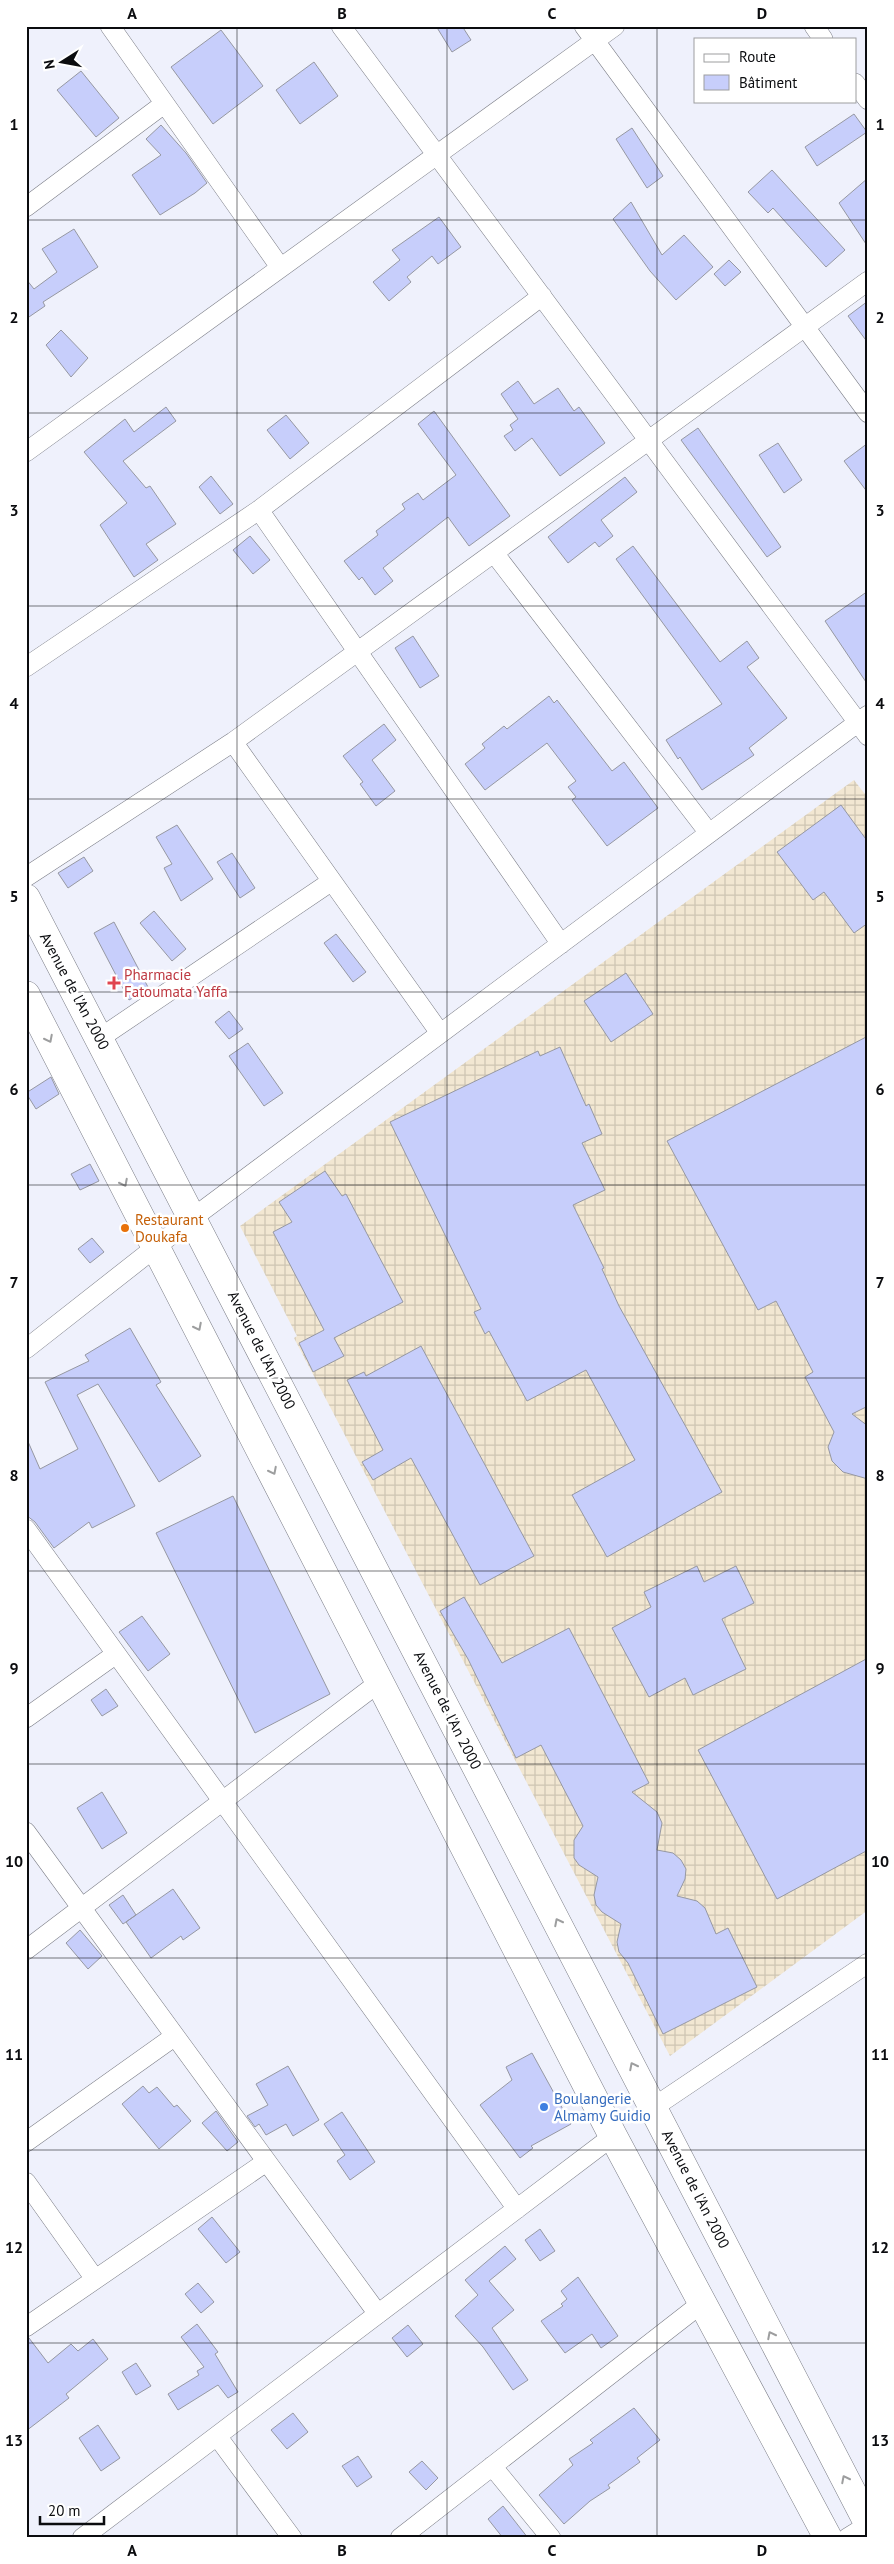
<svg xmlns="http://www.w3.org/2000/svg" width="894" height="2564" font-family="'PT Sans',sans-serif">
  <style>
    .industrial { fill: url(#industrial-grid) }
    .building { fill: #c7cefb; stroke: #9698a2 }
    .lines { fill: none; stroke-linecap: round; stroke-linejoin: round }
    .minor-casing { stroke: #7b7d86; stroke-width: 20 }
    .primary-casing { stroke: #7b7d86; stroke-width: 29 }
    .minor { stroke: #fff; stroke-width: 19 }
    .primary { stroke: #fff; stroke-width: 28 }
    .oneway { stroke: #9d9e9f }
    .grid { fill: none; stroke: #0b0c0f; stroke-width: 1; stroke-opacity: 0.55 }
    .health-dot { fill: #e0444e; stroke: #fff; stroke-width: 2 }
    .food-dot { fill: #e8710a; stroke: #fff; stroke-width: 2 }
    .shop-dot { fill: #3f7fe0; stroke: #fff; stroke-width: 2 }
    .labels { text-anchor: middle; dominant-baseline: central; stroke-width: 5; stroke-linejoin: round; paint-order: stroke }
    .health-label { font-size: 15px; fill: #be3a42; stroke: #fff; text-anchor: start }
    .street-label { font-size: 15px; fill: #0b0c0f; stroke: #fff }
    .food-label { font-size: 15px; fill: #c56008; stroke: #fff; text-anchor: start }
    .shop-label { font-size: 15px; fill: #366cbe; stroke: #fff; text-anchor: start }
    .neatline { fill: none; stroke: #0b0c0f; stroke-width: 2 }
    .grid-label { font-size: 16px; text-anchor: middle; font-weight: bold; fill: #0b0c0f }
  </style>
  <defs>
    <pattern id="industrial-grid" width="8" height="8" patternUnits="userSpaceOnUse" patternTransform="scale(1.25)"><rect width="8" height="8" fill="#f2e7d2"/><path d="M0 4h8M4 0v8" fill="none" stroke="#cec5b3"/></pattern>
  </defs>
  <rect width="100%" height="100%" fill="#eff1fc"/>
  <path class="industrial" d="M854,780L868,798V1910L670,2056L294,1338L297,1336L240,1226Z"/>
  <path class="building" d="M436,26H462L471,40L452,52Z
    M221,30L263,86L213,124L171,67Z
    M314,62L338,96L300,124L276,90Z
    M81,71L119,118L96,137L57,90Z
    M854,114L867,132L817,166L805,147Z
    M161,125L186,153L207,183L195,193L160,215L132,175L161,155L146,139Z
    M632,128L663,176L647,188L616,139Z
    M772,170L845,250L826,267L773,208L768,213L748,192Z
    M868,178V247L839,203Z
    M631,202L662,255L684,235L713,267L676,300L650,271L613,219Z
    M439,217L461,247L438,264L432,256L407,277L411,282L389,301L373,282L400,260L392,250Z
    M74,229L98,267L43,302L45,306L26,319V279L34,289L57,272L42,249Z
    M729,260L741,272L725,286L714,274Z
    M868,301V343L848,316Z
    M61,330L88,358L71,377L46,345Z
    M518,381L534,404L558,388L574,411L579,407L605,443L560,476L532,438L515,451L504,436L513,430L510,425L518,419L501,394Z
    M166,407L176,421L123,461L146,488L150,486L176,524L146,544L158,560L134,577L100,525L127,503L84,452L125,419L134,432Z
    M434,411L510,516L469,546L448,517L383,568L393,581L375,595L362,577L359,580L344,561L378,535L376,531L405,509L402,504L418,493L423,500L456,475L418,424Z
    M286,415L309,443L290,459L267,430Z
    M698,428L781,547L767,557L681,440Z
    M778,443L802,480L784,493L759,455Z
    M868,443V493L844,461Z
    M211,476L233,504L220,514L199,487Z
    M625,477L637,492L601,520L613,536L599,547L595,542L568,563L548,537Z
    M250,536L270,560L253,574L233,550Z
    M633,546L720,662L747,641L759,658L747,667L787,718L749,748L754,755L702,790L680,757L678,759L666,740L722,704L616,559Z
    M868,591V685L825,621Z
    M413,636L439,676L420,688L395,648Z
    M549,696L554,703L557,700L612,771L624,762L658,808L607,846L572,800L576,797L568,787L576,781L547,743L485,790L465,764L485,748L482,744L504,726L507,729Z
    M384,724L396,740L372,760L395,791L376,806L360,784L363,782L343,756Z
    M841,805L868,842V923L854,933L824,892L813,900L777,852Z
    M177,825L213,879L181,901L164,868L172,864L156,837Z
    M232,853L255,888L240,898L217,862Z
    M84,857L93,871L68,888L58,873Z
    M154,911L186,949L172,961L140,923Z
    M114,922L149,989L129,1000L94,933Z
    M336,934L366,972L353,982L324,943Z
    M626,973L653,1014L611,1042L584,1001Z
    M229,1011L243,1029L229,1039L215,1022Z
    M868,1036V1406L852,1414L868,1426V1479L843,1472L832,1461L828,1447L834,1432L805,1377L813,1372L776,1301L758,1310L667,1141Z
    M248,1043L283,1093L264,1106L229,1056Z
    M560,1047L586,1106L589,1104L602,1134L582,1143L605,1190L573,1205L604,1268L602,1269L619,1306L722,1492L607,1557L572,1495L635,1460L586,1370L527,1401L489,1331L485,1334L474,1312L481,1309L390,1122L538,1051L540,1056Z
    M51,1077L59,1094L36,1109L26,1093Z
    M90,1164L99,1181L80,1190L71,1174Z
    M325,1171L342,1196L346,1194L403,1302L334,1338L344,1356L313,1372L299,1343L324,1330L273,1232L292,1222L279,1202Z
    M92,1238L104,1252L90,1263L78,1249Z
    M130,1328L161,1382L156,1385L201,1456L159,1482L98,1384L77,1395L135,1506L92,1528L89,1522L54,1548L35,1522L26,1515V1437L40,1469L78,1449L45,1382L89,1361L85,1355Z
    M421,1346L534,1556L480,1585L411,1458L373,1480L362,1462L383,1450L347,1380L364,1372L366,1376Z
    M233,1496L330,1694L255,1733L156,1533Z
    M697,1566L704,1582L736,1566L754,1603L722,1619L746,1669L693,1695L685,1678L649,1697L612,1628L651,1607L644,1592Z
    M464,1597L502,1663L569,1628L649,1783L632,1792L657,1812L662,1823L657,1850L673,1853L681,1860L686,1869L685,1879L677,1896L697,1901L705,1908L716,1934L728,1928L757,1987L663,2034L628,1963L619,1952L617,1942L621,1924L602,1912L596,1905L594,1895L598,1877L579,1865L574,1858V1840L583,1826L541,1745L516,1758L468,1659L440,1611Z
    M142,1616L170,1654L148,1671L119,1632Z
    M868,1658V1850L777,1899L698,1750Z
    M106,1689L118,1706L102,1716L91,1700Z
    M102,1792L127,1833L102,1849L77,1808Z
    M173,1889L200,1928L183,1940L181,1936L151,1958L126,1922Z
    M123,1895L136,1915L123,1924L109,1905Z
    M80,1930L102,1956L88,1969L66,1943Z
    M532,2053L571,2124L531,2146L533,2148L520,2158L480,2105L512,2080L506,2067Z
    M288,2066L319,2120L293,2136L286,2124L266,2135L259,2124L255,2127L247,2116L268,2105L256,2084Z
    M143,2086L149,2093L157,2087L174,2107L177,2105L191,2121L159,2149L122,2104Z
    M216,2111L238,2142L227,2151L202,2123Z
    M342,2112L375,2162L350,2180L337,2161L345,2155L324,2124Z
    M212,2217L240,2252L226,2263L198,2229Z
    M540,2229L555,2251L540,2261L525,2240Z
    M505,2246L516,2259L489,2281L514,2310L492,2328L528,2380L513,2390L483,2347L455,2316L478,2295L465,2280Z
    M578,2277L618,2336L601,2348L592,2334L565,2353L541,2321L563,2306L561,2304L567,2299L561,2291Z
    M198,2283L214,2302L201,2313L185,2294Z
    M197,2324L218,2352L215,2354L238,2392L228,2398L218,2385L178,2410L168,2394L199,2375L197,2371L204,2367L181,2337Z
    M408,2325L423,2344L407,2357L392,2338Z
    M26,2338H29L48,2363L71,2344L78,2351L93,2339L108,2359L66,2394L69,2398L26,2431Z
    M136,2363L151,2386L136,2395L122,2372Z
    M634,2408L660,2440L637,2458L640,2462L608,2485L610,2488L590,2501L564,2524L539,2495L573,2465L569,2459L593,2443L590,2440Z
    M293,2413L308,2432L287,2449L271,2430Z
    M98,2425L120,2458L101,2471L79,2438Z
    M358,2456L372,2477L357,2487L342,2466Z
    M422,2461L438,2478L426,2490L409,2472Z
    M503,2506L528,2538H503L488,2519Z"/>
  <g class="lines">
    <g class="minor-casing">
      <path id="minor" d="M110,26L280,267
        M341,26L868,736
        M584,26L868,413
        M814,26L823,39
        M855,83L868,100
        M26,207L164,104
        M26,452L615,26
        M259,510L561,944
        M494,553L709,833
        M26,667L259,510L542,296
        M233,742L440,1033
        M26,877L233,742L868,281
        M100,1038L332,881
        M26,1349L194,1217L868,715
        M26,1529L517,2209
        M26,1718L116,1654
        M26,1832L378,2314
        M26,1950L381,1681
        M654,2107L868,1963
        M26,2142L175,2036
        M26,2182L95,2279
        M26,2327L266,2162
        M217,2436L292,2538
        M492,2466L551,2538
        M82,2538L613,2136
        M400,2538L702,2303
        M847,2538L868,2525"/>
    </g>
    <g class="primary-casing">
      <path id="primary" d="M26,898L868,2523
        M26,995L613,2136L828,2538"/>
    </g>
    <use href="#minor" class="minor"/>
    <use href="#primary" class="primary"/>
  </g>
  <defs><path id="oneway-chevron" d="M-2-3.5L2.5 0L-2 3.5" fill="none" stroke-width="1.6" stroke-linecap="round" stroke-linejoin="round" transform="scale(1.25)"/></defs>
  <g class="oneway">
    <use href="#oneway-chevron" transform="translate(49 1039) rotate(63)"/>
    <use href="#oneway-chevron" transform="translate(124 1183) rotate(63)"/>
    <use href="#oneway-chevron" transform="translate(198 1327) rotate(63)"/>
    <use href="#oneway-chevron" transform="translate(273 1471) rotate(63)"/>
    <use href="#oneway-chevron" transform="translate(558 1922) rotate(-117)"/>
    <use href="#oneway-chevron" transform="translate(633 2066) rotate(-117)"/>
    <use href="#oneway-chevron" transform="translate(771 2335) rotate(-117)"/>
    <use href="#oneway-chevron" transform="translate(845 2479) rotate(-117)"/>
  </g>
  <path class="grid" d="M237,26V2538M447,26V2538M657,26V2538M26,220H868M26,413H868M26,606H868M26,799H868M26,992H868M26,1185H868M26,1378H868M26,1571H868M26,1764H868M26,1958H868M26,2150H868M26,2343H868"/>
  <path class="health-dot" d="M111.5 975.5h5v5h5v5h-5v5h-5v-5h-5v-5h5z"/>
  <circle class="food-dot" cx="125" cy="1228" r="5"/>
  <circle class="shop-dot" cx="544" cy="2107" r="5"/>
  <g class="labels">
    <g class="health-label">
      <text x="124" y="974">Pharmacie<tspan x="124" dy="17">Fatoumata Yaffa</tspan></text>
    </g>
    <g class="street-label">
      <text transform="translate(75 991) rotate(62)">Avenue de l'An 2000</text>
      <text transform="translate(262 1350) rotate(63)">Avenue de l'An 2000</text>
      <text transform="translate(448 1710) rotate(63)">Avenue de l'An 2000</text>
      <text transform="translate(696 2189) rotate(63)">Avenue de l'An 2000</text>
    </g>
    <g class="food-label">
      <text x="135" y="1219">Restaurant<tspan x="135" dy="17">Doukafa</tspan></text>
    </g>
    <g class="shop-label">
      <text x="554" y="2098">Boulangerie<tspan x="554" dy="17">Almamy Guidio</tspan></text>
    </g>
  </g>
  <rect width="894" height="2564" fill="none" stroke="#ffffff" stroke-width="55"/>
  <rect x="694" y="38" width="162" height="65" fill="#ffffff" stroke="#9d9e9f"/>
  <rect x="704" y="54" width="25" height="8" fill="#ffffff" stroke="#9d9e9f"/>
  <text x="739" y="62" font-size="15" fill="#0b0c0f">Route</text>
  <rect x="704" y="75" width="25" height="15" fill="#c7cefb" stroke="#9d9e9f"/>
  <text x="739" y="88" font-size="15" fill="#0b0c0f">Bâtiment</text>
  <g transform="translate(62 62) rotate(259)" stroke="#ffffff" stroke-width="4" paint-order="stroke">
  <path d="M0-4L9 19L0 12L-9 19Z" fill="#0b0c0f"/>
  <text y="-8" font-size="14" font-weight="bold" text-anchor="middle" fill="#0b0c0f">N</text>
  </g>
  <path d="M40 2516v8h64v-8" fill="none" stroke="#0b0c0f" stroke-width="2.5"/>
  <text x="48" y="2516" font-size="15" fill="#0b0c0f" stroke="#ffffff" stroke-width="4" paint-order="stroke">20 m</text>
  <rect x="28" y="28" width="838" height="2508" class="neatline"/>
  <g class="grid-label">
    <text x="132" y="19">A</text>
    <text x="342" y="19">B</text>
    <text x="552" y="19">C</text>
    <text x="762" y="19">D</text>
    <text x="14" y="130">1</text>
    <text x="880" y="130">1</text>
    <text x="14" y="323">2</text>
    <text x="880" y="323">2</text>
    <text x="14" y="516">3</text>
    <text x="880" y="516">3</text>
    <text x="14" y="709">4</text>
    <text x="880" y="709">4</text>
    <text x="14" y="902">5</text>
    <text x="880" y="902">5</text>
    <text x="14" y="1095">6</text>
    <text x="880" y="1095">6</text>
    <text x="14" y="1288">7</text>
    <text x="880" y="1288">7</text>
    <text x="14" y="1481">8</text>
    <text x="880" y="1481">8</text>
    <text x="14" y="1674">9</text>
    <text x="880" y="1674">9</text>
    <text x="14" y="1867">10</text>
    <text x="880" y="1867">10</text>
    <text x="14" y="2060">11</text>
    <text x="880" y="2060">11</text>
    <text x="14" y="2253">12</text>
    <text x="880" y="2253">12</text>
    <text x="14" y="2446">13</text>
    <text x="880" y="2446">13</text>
    <text x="132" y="2556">A</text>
    <text x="342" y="2556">B</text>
    <text x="552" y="2556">C</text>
    <text x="762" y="2556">D</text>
  </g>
</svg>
